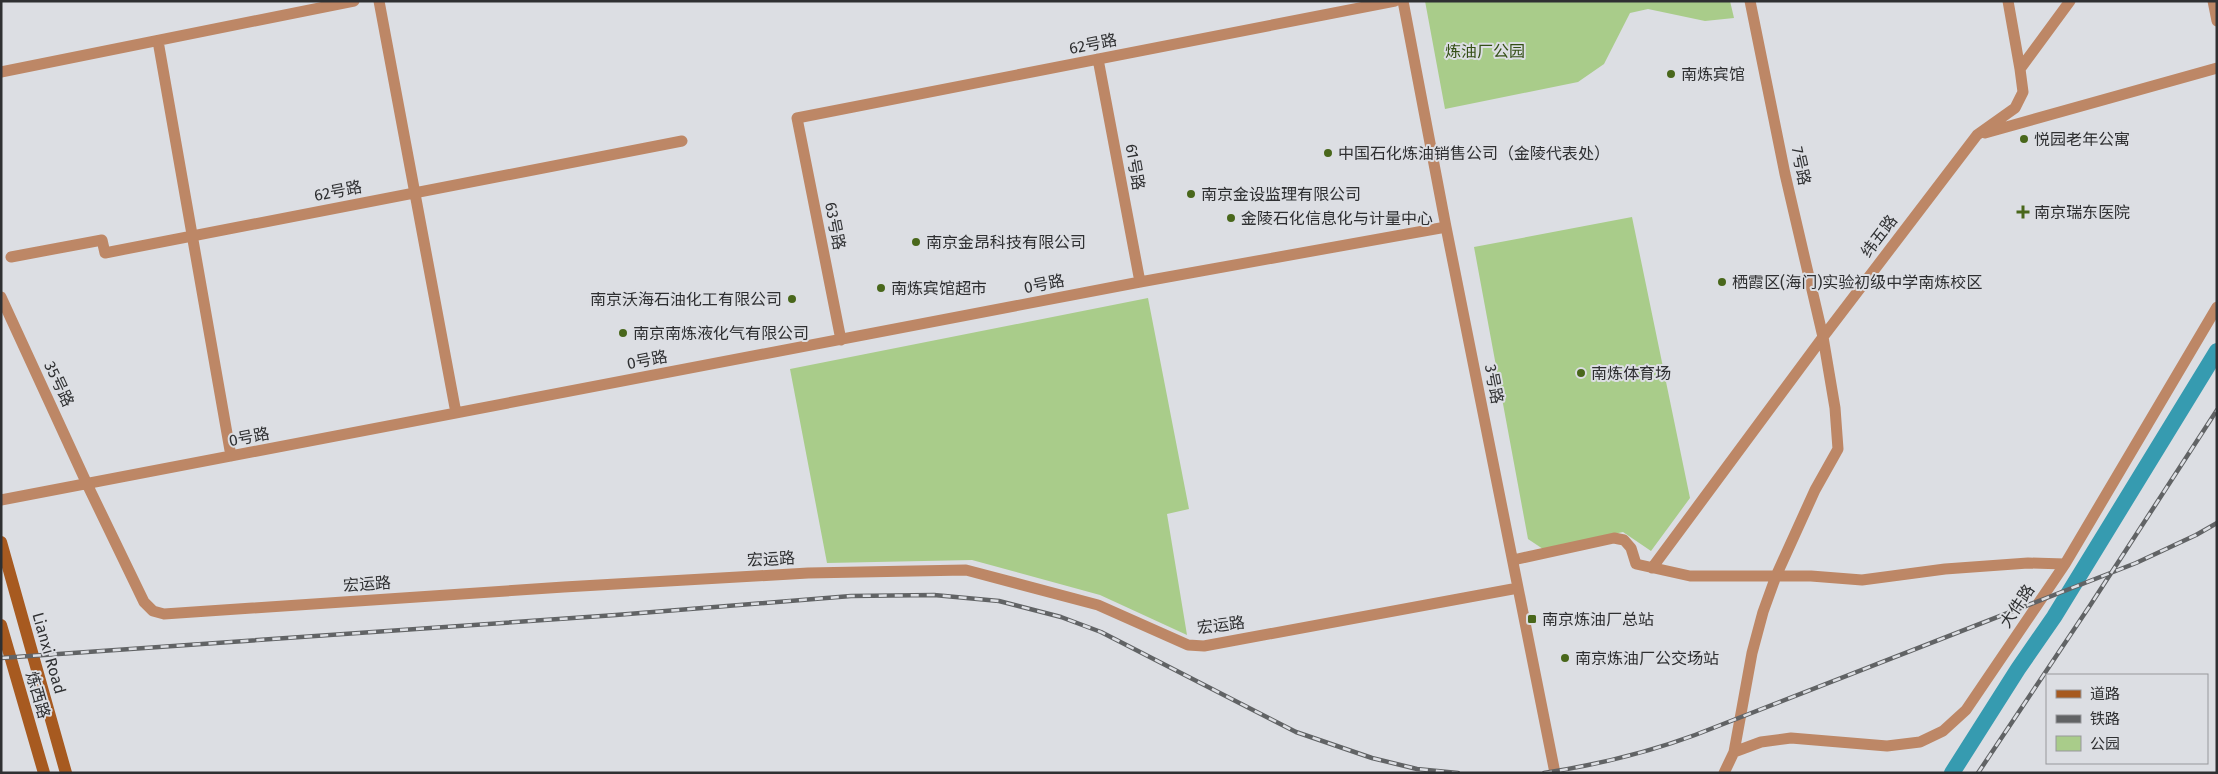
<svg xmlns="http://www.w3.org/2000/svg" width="2218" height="774" font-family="'Fira Sans','Noto Sans SC',sans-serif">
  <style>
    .green { fill: #a9cc8a }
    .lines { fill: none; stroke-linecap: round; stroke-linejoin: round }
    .river { stroke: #369bb0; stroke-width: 16 }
    .street { stroke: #bd8766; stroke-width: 11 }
    .secondary { stroke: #a75a20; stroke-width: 12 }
    .rail-casing { stroke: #616365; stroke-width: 4.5 }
    .rail { stroke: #dcdee3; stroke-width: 2.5; stroke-dasharray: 8; stroke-linecap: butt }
    .poi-dot { fill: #49671b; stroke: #dcdee3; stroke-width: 2 }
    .labels { text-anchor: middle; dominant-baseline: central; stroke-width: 4; stroke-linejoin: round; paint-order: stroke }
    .street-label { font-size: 16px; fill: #2f3032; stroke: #dcdee3 }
    .park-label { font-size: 16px; fill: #344f16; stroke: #dcdee3 }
    .poi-label { font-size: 16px; fill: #2f3032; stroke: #dcdee3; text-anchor: start }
  </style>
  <rect width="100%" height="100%" fill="#dcdee3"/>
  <path class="green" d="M1425,1H1730L1734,18L1705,21L1648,9L1630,13L1604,64L1578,82L1445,109Z
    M1632,217L1690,498L1651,551L1623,532L1543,549L1528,539L1474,247Z
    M1148,298L1189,509L1167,514L1187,635L1100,595L972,560L827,563L790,369Z"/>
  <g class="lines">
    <path class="river" d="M1952,773L2018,669L2054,617L2217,351"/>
    <path class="street" d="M379,1L456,413
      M1403,1L1446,227L1555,773
      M2008,1L2020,69
      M2213,1L2217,21
      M158,41L231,456
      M1098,59L1140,282
      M1,72L354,1
      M1985,133L2217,68
      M11,257L102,240L105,253L682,141
      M1,297L87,484L144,602L153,611L164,614L564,587L808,573L966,570L1098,605L1188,645L1204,646L1518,588
      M841,340L797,118L1395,1
      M1,500L1140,282L1446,227
      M1513,560L1614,538L1624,540L1631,548L1636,564L1690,576H1811L1862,580L1945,569L2028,563L2065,564
      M1652,568L1823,337L1977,135L2015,108L2023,92L2020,69L2070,1
      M1734,752L1761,742L1791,738L1887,746L1920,742L1943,731L1966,710L2065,564L2217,307
      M1724,773L1734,752L1752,653L1763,612L1776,576L1815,490L1838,449L1835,408L1823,337L1785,174L1750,1"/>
    <path class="secondary" d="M1,542L66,773
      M1,625L44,773"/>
    <g class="rail-casing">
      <path id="rail" d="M1,658L616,615L851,596L934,595L999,601L1061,617L1101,632L1296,732L1372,758L1417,769L1458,773
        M1544,773C1596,765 1646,753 1695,735L2136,563L2196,535L2217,523
        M1978,773L2091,604L2217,410"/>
    </g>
    <use href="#rail" class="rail"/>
  </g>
  <g class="poi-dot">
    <circle cx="1671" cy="74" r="5"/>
    <circle cx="2024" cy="139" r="5"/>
    <circle cx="1328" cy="153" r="5"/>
    <circle cx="1191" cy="194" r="5"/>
    <path d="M2020.5 204.5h5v5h5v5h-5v5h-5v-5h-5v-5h5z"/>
    <circle cx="1231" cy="218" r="5"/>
    <circle cx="916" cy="242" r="5"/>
    <circle cx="1722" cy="282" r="5"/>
    <circle cx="881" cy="288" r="5"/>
    <circle cx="792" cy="299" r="5"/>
    <circle cx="623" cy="333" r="5"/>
    <circle cx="1581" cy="373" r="5"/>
    <rect x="1527" y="614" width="10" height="10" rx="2.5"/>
    <circle cx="1565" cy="658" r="5"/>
  </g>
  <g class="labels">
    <g class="street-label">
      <text transform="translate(1093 44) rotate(-11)">62号路</text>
      <text transform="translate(1801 166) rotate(78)">7号路</text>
      <text transform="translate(1135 167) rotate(80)">61号路</text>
      <text transform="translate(338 191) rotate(-11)">62号路</text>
      <text transform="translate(835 226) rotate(79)">63号路</text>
      <text transform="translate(1879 236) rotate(-53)">纬五路</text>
      <text transform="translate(1044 284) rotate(-11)">0号路</text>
      <text transform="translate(647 360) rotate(-11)">0号路</text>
      <text transform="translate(59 384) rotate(65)">35号路</text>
      <text transform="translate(1494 384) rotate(79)">3号路</text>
      <text transform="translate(249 437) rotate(-11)">0号路</text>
      <text transform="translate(771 559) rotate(-3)">宏运路</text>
      <text transform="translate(367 584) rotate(-4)">宏运路</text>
      <text transform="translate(2017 606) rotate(-56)">大件路</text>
      <text transform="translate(1221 625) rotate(-7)">宏运路</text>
      <text transform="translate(49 653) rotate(74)">Lianxi Road</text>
      <text transform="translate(38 695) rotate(74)">炼西路</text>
    </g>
    <g class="park-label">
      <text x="1485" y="51">炼油厂公园</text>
    </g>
    <g class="poi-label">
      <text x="1681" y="74">南炼宾馆</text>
      <text x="2034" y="139">悦园老年公寓</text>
      <text x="1338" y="153">中国石化炼油销售公司（金陵代表处）</text>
      <text x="1201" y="194">南京金设监理有限公司</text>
      <text x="2034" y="212">南京瑞东医院</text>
      <text x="1241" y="218">金陵石化信息化与计量中心</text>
      <text x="926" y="242">南京金昂科技有限公司</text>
      <text x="1732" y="282">栖霞区(海门)实验初级中学南炼校区</text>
      <text x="891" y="288">南炼宾馆超市</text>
      <text x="782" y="299" text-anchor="end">南京沃海石油化工有限公司</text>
      <text x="633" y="333">南京南炼液化气有限公司</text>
      <text x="1591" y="373">南炼体育场</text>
      <text x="1542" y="619">南京炼油厂总站</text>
      <text x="1575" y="658">南京炼油厂公交场站</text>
    </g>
  </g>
  <rect width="2218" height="774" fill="none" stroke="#2f3032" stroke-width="5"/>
  <rect x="2046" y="674" width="162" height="90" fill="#dcdee3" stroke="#97989c"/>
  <rect x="2056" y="690" width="25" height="8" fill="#a75a20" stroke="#97989c"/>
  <text x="2090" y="699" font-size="15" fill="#2f3032">道路</text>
  <rect x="2056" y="715" width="25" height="8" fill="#616365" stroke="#97989c"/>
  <text x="2090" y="724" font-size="15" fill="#2f3032">铁路</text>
  <rect x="2056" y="736" width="25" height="15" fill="#a9cc8a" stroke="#97989c"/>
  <text x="2090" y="749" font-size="15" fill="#2f3032">公园</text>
</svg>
